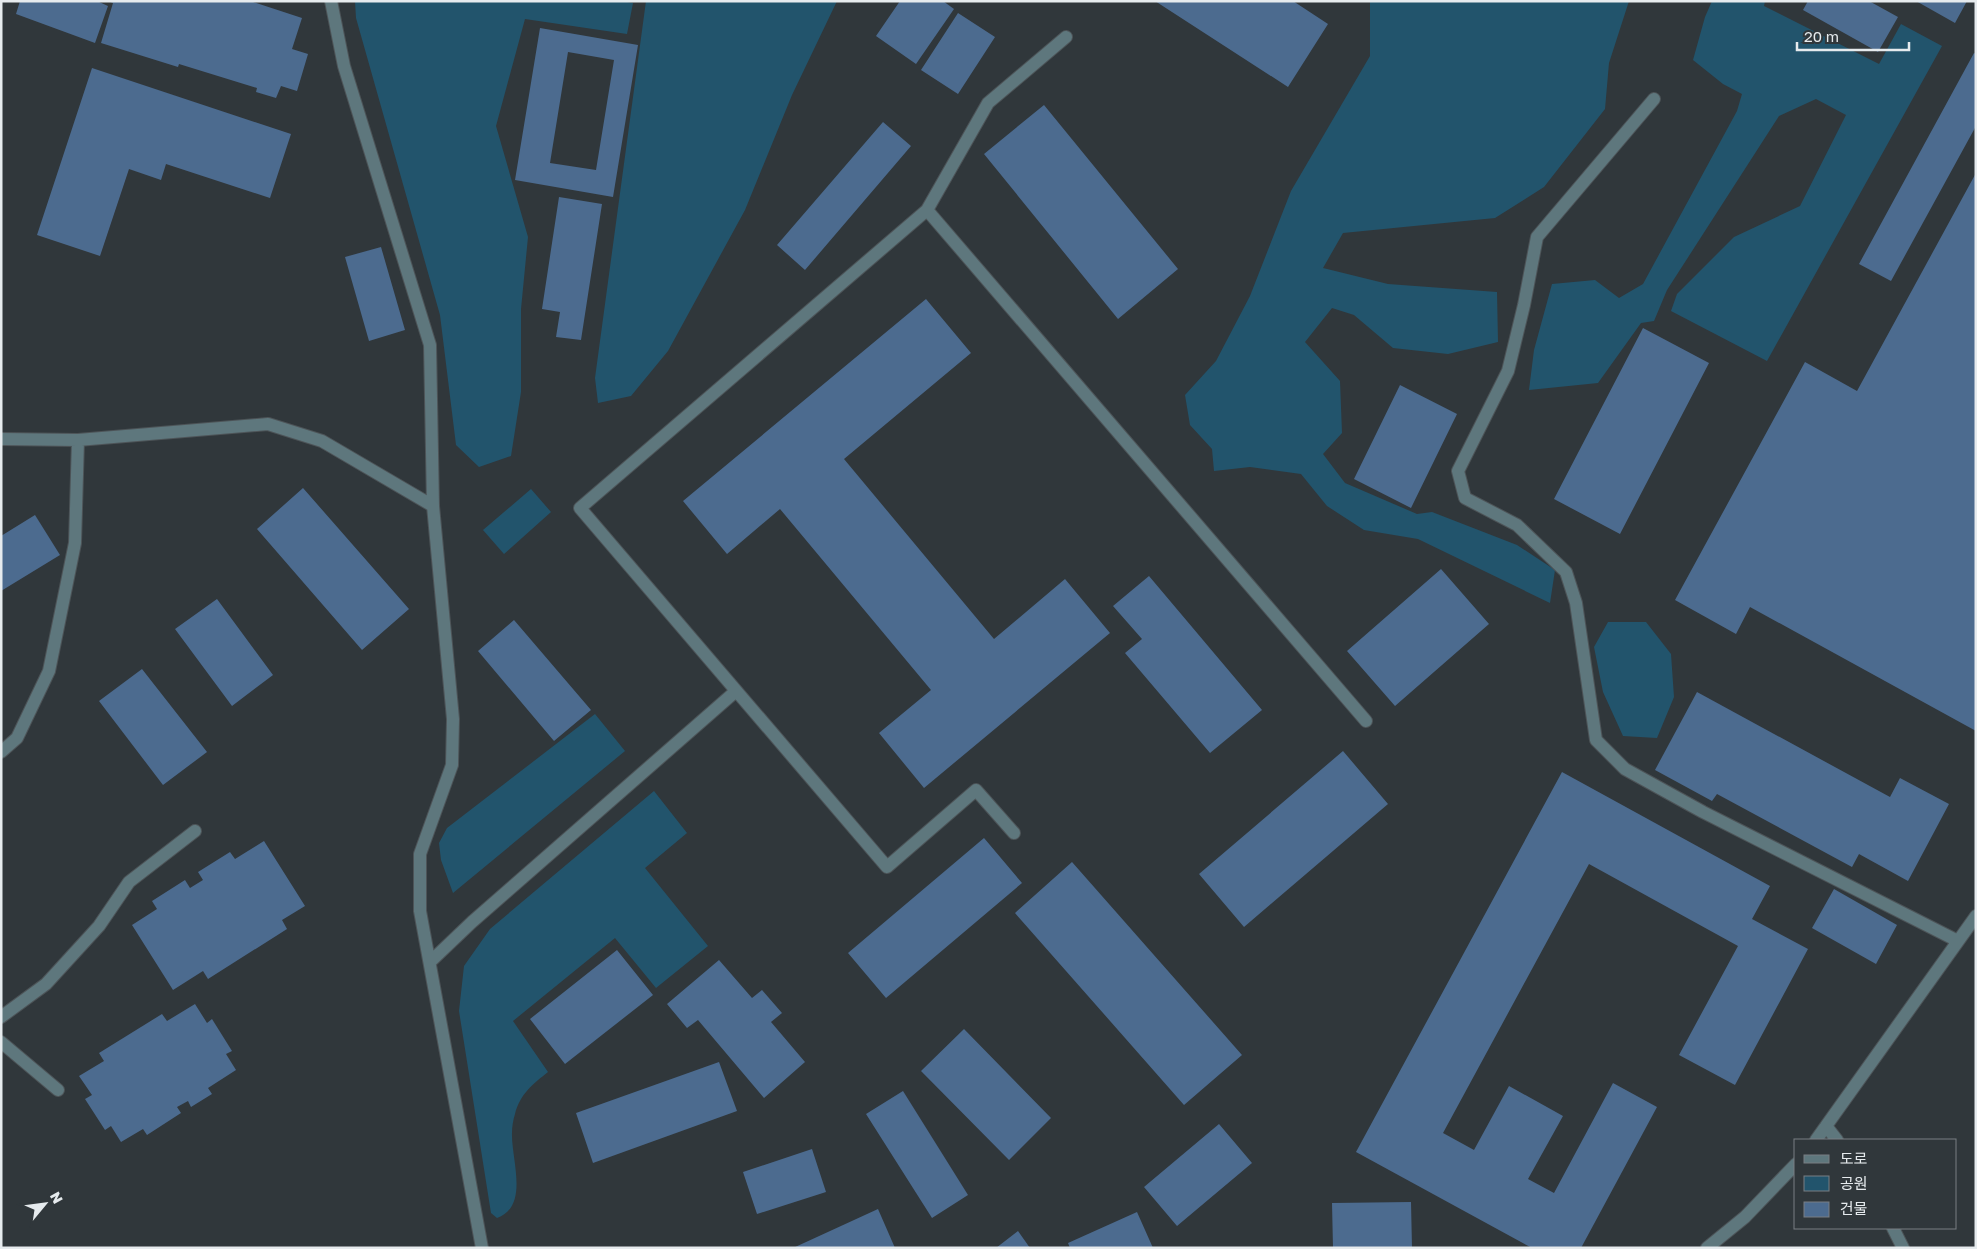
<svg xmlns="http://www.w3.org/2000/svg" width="1977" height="1249" font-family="'Golos Text','Noto Sans KR',sans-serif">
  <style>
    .green { fill: #22546c }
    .building { fill: #4c6b8f; fill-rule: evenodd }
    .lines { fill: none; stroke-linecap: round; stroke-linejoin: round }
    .minor-casing { stroke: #4d5458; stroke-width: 14 }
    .minor { stroke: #5e777d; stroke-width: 12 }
  </style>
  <rect width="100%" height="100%" fill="#30373b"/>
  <path class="green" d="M355,1H622L633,3L627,34L525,19L496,126L528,237L521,309V392L511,456L479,467L456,445L440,315L356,18Z
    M646,1H837L792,95L745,210L668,351L631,396L598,403L595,378Z
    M1370,1H1629L1609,63L1605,109L1544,187L1495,218L1343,233L1323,268L1388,284L1497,292L1498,342L1448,354L1393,348L1354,315L1332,308L1305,342L1340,381L1342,433L1323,454L1345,483L1417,514L1432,512L1517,545L1555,570L1550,603L1418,539L1364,530L1327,506L1301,474L1250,467L1214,471L1212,449L1190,425L1185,395L1216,361L1250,296L1291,191L1370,56Z
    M1712,1H1765L1764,6L1879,64L1901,24L1942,46L1767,361L1671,311L1677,294L1734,237L1800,206L1846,115L1816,99L1779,116L1667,290L1654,321L1641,323L1598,383L1529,390L1534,350L1552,284L1595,280L1619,298L1643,284L1737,111L1742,94L1723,84L1693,60L1705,17Z
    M531,489L551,512L504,554L483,530Z
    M1608,622H1646L1671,654L1674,697L1657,738L1623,736L1603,692L1594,647Z
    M595,714L625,751L453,893L441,860L439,843L447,828Z
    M654,791L687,833L645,868L708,946L656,988L615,938L513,1021L548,1072C533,1084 520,1094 515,1114C513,1120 512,1127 512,1133C511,1159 530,1206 497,1218L491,1213L459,1011L464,966L490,929Z"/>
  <path class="building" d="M20,1H97L108,6L95,43L16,14Z
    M108,1H250L302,18L292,49L308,54L297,91L281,86L276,98L256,92L257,88L179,64L178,67L101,43L113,3Z
    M900,1H943L954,9L916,64L876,36Z
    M1155,1H1293L1328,24L1288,87Z
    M1808,1H1869L1898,17L1878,52L1803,10Z
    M1916,1H1967L1955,23Z
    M958,13L995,37L958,94L921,70Z
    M540,28L638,45L613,197L515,180ZM568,52L614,60L596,170L550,163Z
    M1974,53L1976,54V126L1891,281L1859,264Z
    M92,68L291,134L270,198L166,164L161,180L129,169L100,256L37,235Z
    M1044,105L1178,269L1118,319L984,154Z
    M883,122L911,146L805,270L777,245Z
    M1976,173V731L1750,607L1736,634L1675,600L1805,362L1857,391Z
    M559,197L602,204L581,340L556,337L560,312L542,309Z
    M381,247L405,330L369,341L345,257Z
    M926,299L971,353L844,459L994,639L1065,579L1110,633L924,788L879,733L931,690L780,509L727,554L683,501Z
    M1643,328L1709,363L1620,534L1554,499Z
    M1400,385L1457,414L1411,508L1354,479Z
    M303,488L409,609L362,650L257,529Z
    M35,515L60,555L1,591V536Z
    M1441,569L1489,624L1395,706L1347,651Z
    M1149,576L1262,710L1210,753L1125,653L1142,639L1113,606Z
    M217,599L273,675L232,706L175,629Z
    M514,620L591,710L554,741L478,651Z
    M142,669L207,752L163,785L99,701Z
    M1697,692L1890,797L1900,778L1949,804L1908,881L1859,854L1852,867L1717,794L1712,801L1655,770Z
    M1343,751L1388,804L1244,927L1199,874Z
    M1562,772L1770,886L1752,919L1808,949L1735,1085L1679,1055L1738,946L1589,864L1443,1133L1474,1150L1509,1086L1563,1116L1528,1179L1554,1193L1613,1083L1657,1107L1581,1248H1532L1356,1152Z
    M984,838L1022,883L886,998L848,953Z
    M264,841L305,906L282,920L287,929L208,979L203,971L173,990L132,925L157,909L152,901L185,880L190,888L203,880L198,872L230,852L235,859Z
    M1072,862L1242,1055L1184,1105L1015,913Z
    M1834,889L1897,925L1876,964L1812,928Z
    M617,950L653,995L565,1064L530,1019Z
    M719,960L752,998L762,990L782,1013L771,1022L805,1062L764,1098L698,1020L687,1028L667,1004Z
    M195,1004L207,1023L212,1019L232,1051L226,1054L236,1070L208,1088L212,1094L191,1107L188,1101L177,1107L181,1113L147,1135L143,1129L121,1142L111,1126L105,1130L85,1099L92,1095L79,1076L104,1061L99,1053L162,1014L167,1021Z
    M964,1029L1051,1118L1009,1160L921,1071Z
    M719,1062L737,1111L593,1163L576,1113Z
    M903,1091L968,1195L932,1218L866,1114Z
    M1219,1124L1252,1163L1177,1226L1144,1187Z
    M812,1149L826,1192L757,1214L743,1172Z
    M1411,1202L1412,1248H1333L1332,1203Z
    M878,1209L895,1248H793Z
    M1137,1212L1153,1248H1070L1068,1243Z
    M1018,1231L1030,1248H996Z"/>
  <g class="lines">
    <g class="minor-casing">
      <path id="minor" d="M331,1L344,66L430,345L433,506L453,719L452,765L420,854V911L482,1248
        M1654,99L1537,237L1524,305L1508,371L1458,471L1465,498L1517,525L1566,572L1576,603L1596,740L1625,769L1703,812L1958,941
        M927,210L988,103L1066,37
        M1,439L78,440L268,424L322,441L433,506
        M1,752L17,738L49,671L75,543L78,440
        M1014,833L976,790L887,867L580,508L927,210L1366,721
        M430,962L472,922L736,691
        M1,1017L46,984L99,926L129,882L195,831
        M1,1042L58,1090
        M1826,1126L1837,1140
        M1816,1140L1976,916
        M1893,1228L1903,1248
        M1707,1248L1745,1217L1796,1164"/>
    </g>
    <use href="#minor" class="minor"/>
  </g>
  <rect width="1977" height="1249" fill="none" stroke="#e6ebee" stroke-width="5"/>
  <rect x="1794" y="1139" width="162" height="90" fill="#30373b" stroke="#797f83"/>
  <rect x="1804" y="1155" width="25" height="8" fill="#5e777d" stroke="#797f83"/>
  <text x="1840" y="1164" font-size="15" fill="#e6ebee">도로</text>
  <rect x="1804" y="1176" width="25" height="15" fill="#22546c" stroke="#797f83"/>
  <text x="1840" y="1189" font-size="15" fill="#e6ebee">공원</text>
  <rect x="1804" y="1202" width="25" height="15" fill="#4c6b8f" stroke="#797f83"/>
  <text x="1840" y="1214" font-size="15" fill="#e6ebee">건물</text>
  <g transform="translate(45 1204) rotate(61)" stroke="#30373b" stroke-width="4" paint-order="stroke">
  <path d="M0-4L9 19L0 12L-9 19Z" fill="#e6ebee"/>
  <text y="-8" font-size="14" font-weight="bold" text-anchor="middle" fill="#e6ebee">N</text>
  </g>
  <path d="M1797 42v8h112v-8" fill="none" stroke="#e6ebee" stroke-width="2.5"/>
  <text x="1804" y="42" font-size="15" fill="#e6ebee" stroke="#30373b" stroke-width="4" paint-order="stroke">20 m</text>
</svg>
